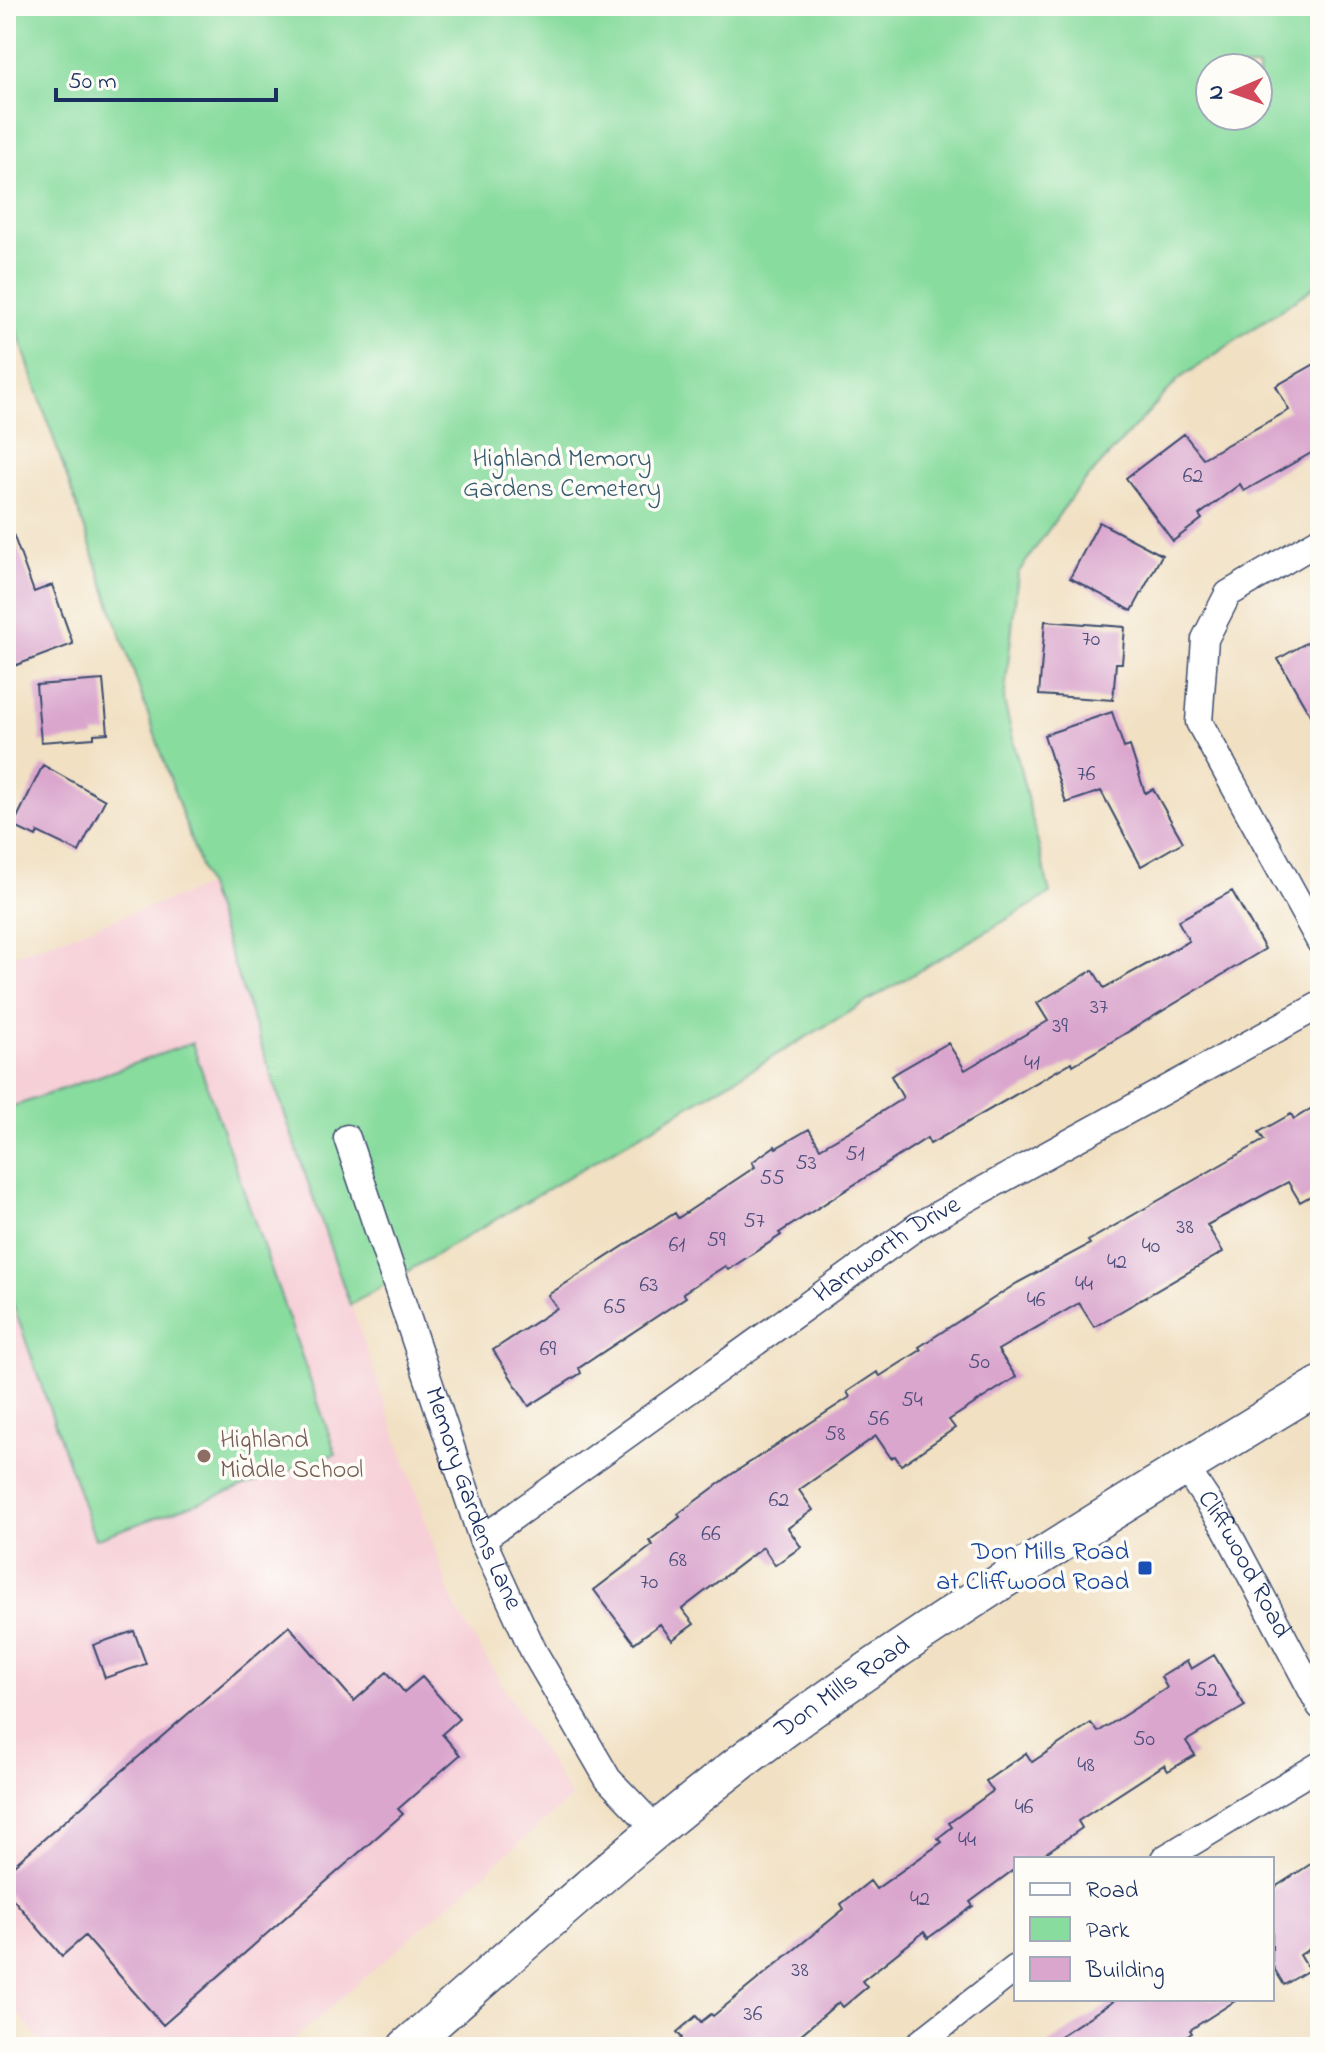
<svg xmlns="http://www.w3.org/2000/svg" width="1326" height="2053" font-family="'Indie Flower',sans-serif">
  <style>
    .built { fill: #f6cfd7 }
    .green { fill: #88dc9e; stroke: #52867e; stroke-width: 2; fill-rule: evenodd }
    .building { fill: #daa6cd }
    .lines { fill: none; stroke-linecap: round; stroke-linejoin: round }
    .minor-casing { stroke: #3b4a6d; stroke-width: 29 }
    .secondary-casing { stroke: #3b4a6d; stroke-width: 39 }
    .minor { stroke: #fff; stroke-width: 26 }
    .secondary { stroke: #fff; stroke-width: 36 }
    .education-dot { fill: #8d6e63; stroke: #fdfcf7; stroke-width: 3 }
    .transit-dot { fill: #1a4fb4; stroke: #fdfcf7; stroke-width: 3 }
    .labels { text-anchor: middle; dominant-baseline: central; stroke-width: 7; stroke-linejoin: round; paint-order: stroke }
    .number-label { font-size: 22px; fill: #4b4d7a }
    .park-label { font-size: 26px; fill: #365a6e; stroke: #fdfcf7 }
    .street-label { font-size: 26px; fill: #1b2f5e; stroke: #fdfcf7 }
    .education-label { font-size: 26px; fill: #785e54; stroke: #fdfcf7; text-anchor: start }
    .transit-label { font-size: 26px; fill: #164399; stroke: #fdfcf7; text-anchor: end }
  </style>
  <rect width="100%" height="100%" fill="#fdfcf7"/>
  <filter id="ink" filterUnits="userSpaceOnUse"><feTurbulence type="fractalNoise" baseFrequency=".0125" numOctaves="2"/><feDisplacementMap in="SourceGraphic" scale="16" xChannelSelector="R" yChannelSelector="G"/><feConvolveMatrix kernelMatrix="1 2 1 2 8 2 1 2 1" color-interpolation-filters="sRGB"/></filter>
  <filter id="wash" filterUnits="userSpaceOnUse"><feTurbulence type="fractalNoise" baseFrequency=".006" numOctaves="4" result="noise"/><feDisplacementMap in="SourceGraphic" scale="32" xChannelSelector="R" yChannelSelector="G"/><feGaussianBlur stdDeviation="1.8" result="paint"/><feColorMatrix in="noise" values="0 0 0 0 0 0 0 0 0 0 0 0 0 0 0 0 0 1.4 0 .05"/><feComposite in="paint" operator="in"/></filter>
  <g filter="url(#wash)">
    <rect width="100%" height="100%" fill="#f1e0c2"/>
    <path class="built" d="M207,886L455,1607L571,1798L285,2047H46L6,2000V958Z"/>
    <path class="green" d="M6,6H1320V283L1179,379L1075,492L1018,573L1004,701L1050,894L350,1305L6,299ZM1210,68H1258V116H1210Z
      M192,1043L336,1454L95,1539L6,1284V1109Z"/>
    <g id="blocks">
      <path class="building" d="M1320,361V448L1244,491L1240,484L1199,515L1202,519L1173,541L1126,478L1184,434L1203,458L1289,410L1276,386Z
        M1099,522L1162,555L1132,611L1070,578Z
        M6,523H9L34,592L52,585L73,644L6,669Z
        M1045,621L1125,627L1122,663H1116L1113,700L1039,695Z
        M1320,635V732L1278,659Z
        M103,680L108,733L94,734V738L41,742L36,685Z
        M1112,712L1124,748L1130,746L1145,793L1153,789L1183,842L1141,866L1101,791L1066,803L1044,735Z
        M43,765L105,800L79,852L38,832L36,837L13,826Z
        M1232,891L1265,949L1073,1065L1072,1062L930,1144L927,1138L779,1233L781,1235L728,1270L725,1266L683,1293L686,1297L579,1368L581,1373L529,1406L493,1350L557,1308L548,1295L675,1213L678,1218L755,1167L752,1162L775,1146L776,1148L809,1129L820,1148L862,1124L903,1098L891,1076L948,1043L965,1070L1048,1021L1037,1003L1093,970L1104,988L1189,941L1178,921Z
        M1320,1103V1191L1300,1202L1288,1182L1207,1225L1223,1252L1094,1327L1079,1303L998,1350L1016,1377L949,1420L955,1428L901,1465L895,1456L891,1458L876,1436L799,1490L813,1510L788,1528L801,1547L775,1565L763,1547L682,1609L694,1624L672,1640L660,1624L634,1643L594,1590L653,1545L649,1541L680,1517L678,1514L732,1474L850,1397L847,1392L877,1372L880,1376L921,1350L919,1347L1017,1283L1090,1244L1088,1241L1264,1140L1259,1132L1291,1114L1294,1119Z
        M289,1626L354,1701L387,1672L404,1692L422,1677L459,1719L442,1734L460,1755L398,1809L403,1814L163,2025L85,1936L62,1956L6,1891V1872Z
        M134,1631L146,1664L105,1678L93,1645Z
        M1214,1655L1245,1706L1186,1741L1195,1755L1168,1771L1164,1765L1078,1821L1082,1828L1037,1859H1016V1868L970,1902L973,1906L928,1938L924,1932L862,1981L867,1987L843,2007L839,2002L786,2047H672L682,2038L677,2032L696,2016L701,2022L711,2014L713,2016L844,1909L841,1904L870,1881L876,1889L942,1842L938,1838L952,1827L949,1823L993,1791L986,1781L1026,1753L1032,1762L1091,1723L1098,1732L1167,1688L1161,1677L1187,1661L1191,1669Z
        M1320,1858V1942L1300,1955L1309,1970L1284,1985L1272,1965V1889Z
        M1117,1999H1238L1190,2030L1192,2033L1171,2047H1043Z"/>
    </g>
  </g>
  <g filter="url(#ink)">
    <use href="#blocks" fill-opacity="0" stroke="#3b4a6d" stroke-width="2"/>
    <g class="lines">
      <g class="minor-casing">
        <g id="minor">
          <path d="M1320,540L1228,594L1205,639L1199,722L1320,942"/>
          <path id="s1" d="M347,1138L482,1539L534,1652L597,1760L608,1779L656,1829"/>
          <path id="s2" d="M1185,1467L1225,1527L1320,1706"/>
          <path id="s3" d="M482,1539L919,1225L1320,1005"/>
          <path d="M1164,1859L1320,1765"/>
          <path d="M6,2046L7,2047"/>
          <path d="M915,2047L1016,1968"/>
        </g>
      </g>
      <g class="secondary-casing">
        <g id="secondary">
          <path id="s4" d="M406,2047C529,1940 649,1829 781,1732C953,1606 1137,1496 1320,1385"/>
        </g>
      </g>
      <use href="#minor" class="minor"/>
      <use href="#secondary" class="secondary"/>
    </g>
  </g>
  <circle class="education-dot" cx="204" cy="1456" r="8"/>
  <rect class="transit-dot" x="1137" y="1560" width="16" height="16" rx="4"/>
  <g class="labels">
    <g class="number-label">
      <text x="1193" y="477">62</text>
      <text x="1091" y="640">70</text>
      <text x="1086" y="775">76</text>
      <text x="1099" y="1008">37</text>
      <text x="1060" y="1027">39</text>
      <text x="1032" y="1064">41</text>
      <text x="855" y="1155">51</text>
      <text x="806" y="1164">53</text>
      <text x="772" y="1179">55</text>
      <text x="754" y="1222">57</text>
      <text x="1185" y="1228">38</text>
      <text x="716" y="1241">59</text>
      <text x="677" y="1246">61</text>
      <text x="1151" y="1247">40</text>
      <text x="1117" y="1263">42</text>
      <text x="1084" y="1285">44</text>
      <text x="649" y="1286">63</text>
      <text x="1036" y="1301">46</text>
      <text x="615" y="1308">65</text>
      <text x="548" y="1350">69</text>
      <text x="979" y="1363">50</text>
      <text x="912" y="1401">54</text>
      <text x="878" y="1420">56</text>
      <text x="835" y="1435">58</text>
      <text x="779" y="1501">62</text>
      <text x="711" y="1535">66</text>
      <text x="678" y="1561">68</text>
      <text x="649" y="1583">70</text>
      <text x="1206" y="1691">52</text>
      <text x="1144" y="1740">50</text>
      <text x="1086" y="1766">48</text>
      <text x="1024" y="1808">46</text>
      <text x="967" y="1841">44</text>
      <text x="920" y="1900">42</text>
      <text x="800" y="1971">38</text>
      <text x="753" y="2015">36</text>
    </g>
    <g class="park-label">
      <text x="562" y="460">Highland Memory<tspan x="562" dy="30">Gardens Cemetery</tspan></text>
    </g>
    <g class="street-label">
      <text stroke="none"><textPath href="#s3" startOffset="498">Harnworth Drive</textPath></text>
      <text stroke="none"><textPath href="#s1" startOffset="382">Memory Gardens Lane</textPath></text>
      <text stroke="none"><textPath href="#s2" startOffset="114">Cliffwood Road</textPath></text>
      <text stroke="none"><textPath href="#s4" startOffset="566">Don Mills Road</textPath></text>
    </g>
    <g class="education-label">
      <text x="220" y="1441">Highland<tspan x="220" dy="30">Middle School</tspan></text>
    </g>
    <g class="transit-label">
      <text x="1129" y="1553">Don Mills Road<tspan x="1129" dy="30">at Cliffwood Road</tspan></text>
    </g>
  </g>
  <rect width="1326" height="2053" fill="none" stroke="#fdfcf7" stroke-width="32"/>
  <rect x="1014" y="1857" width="260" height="144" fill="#fdfcf7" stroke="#a3aaba" stroke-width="2"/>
  <rect x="1030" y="1883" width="40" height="12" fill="#ffffff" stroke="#a3aaba" stroke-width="2"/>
  <text x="1086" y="1897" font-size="24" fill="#1b2f5e">Road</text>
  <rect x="1030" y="1917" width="40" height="24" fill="#88dc9e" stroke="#a3aaba" stroke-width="2"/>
  <text x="1086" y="1937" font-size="24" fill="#1b2f5e">Park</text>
  <rect x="1030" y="1957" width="40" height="24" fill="#daa6cd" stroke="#a3aaba" stroke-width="2"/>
  <text x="1086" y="1977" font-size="24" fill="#1b2f5e">Building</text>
  <g transform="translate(1234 92) rotate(268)"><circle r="38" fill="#fdfcf7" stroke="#a3aaba" stroke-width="2"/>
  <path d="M0-6L14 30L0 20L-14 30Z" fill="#d1495b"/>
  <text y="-12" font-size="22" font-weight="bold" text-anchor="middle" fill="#1b2f5e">N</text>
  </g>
  <path d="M56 88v12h220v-12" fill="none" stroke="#1b2f5e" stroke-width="4"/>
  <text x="68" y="88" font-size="24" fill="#1b2f5e" stroke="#fdfcf7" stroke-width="6" paint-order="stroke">50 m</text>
</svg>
